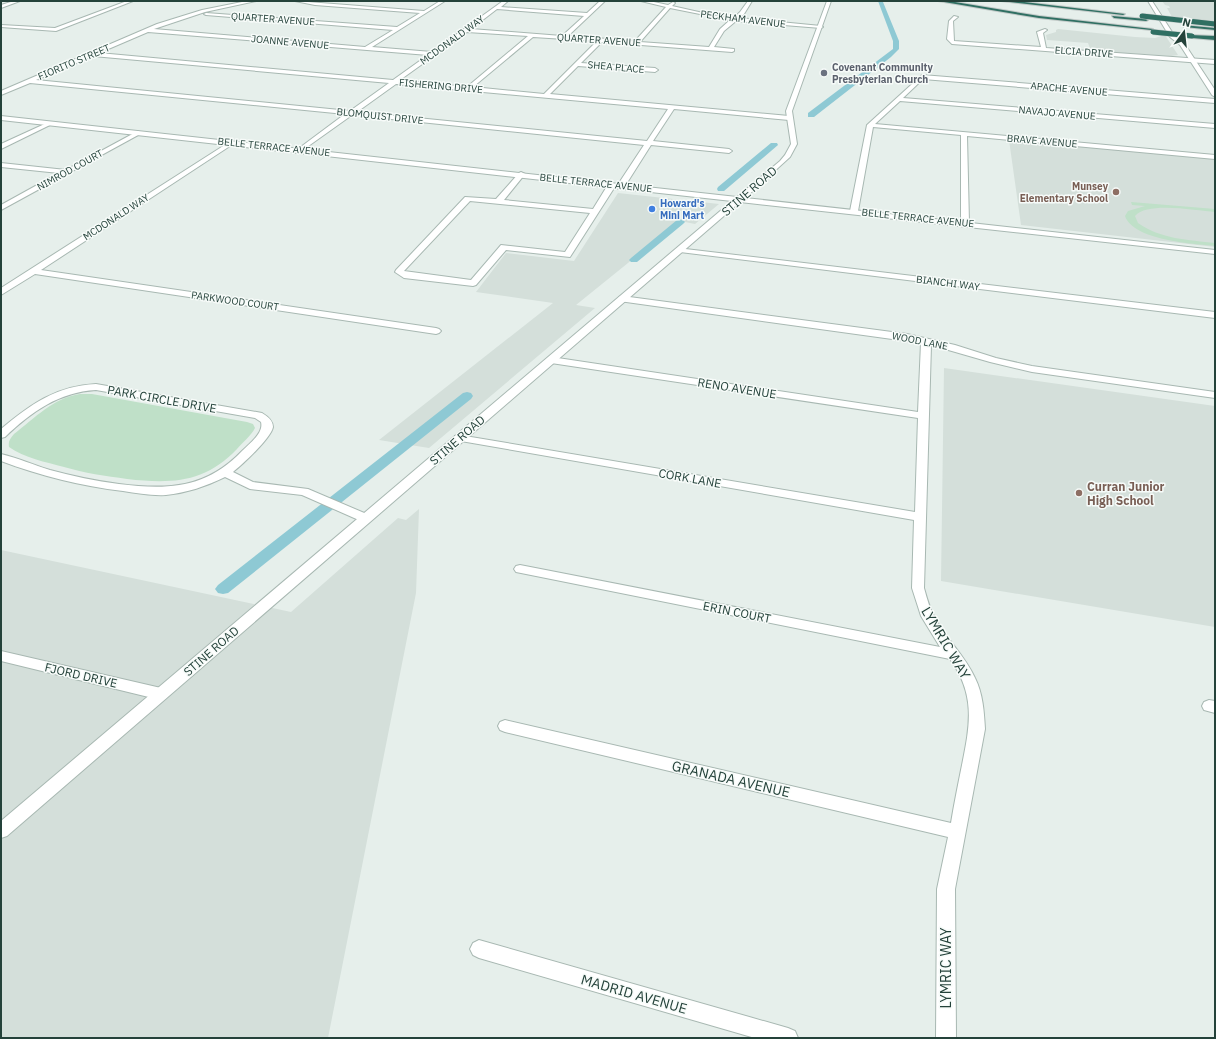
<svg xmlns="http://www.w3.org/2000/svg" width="1216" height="1039" font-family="'IBM Plex Sans',sans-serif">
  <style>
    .built { fill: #d4dfda }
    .green { fill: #bfe0c8 }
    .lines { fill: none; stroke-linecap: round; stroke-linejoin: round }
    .canal { fill: #8ec9d4; fill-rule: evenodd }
    .minor-casing { stroke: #a8b8b2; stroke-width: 2 }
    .tertiary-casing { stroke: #a8b8b2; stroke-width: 2 }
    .motorway-casing { stroke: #c2cac8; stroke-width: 2 }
    .minor { fill: #fff; fill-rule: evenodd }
    .tertiary { fill: #fff; fill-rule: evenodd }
    .motorway { fill: #2f6f62; fill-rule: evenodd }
    .motorway-bridge-casing { stroke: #c2cac8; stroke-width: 6; stroke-linecap: butt }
    .motorway-bridge { stroke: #2f6f62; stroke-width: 5 }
    .worship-dot { fill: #6b7280; stroke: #f7fbf9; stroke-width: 1.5 }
    .education-dot { fill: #8d6e63; stroke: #f7fbf9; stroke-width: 1.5 }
    .shop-dot { fill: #3f7fe0; stroke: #f7fbf9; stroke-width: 1.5 }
    .labels { text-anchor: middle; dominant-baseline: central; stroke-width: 3; stroke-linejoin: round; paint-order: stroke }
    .far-street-label { font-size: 10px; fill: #24423a; stroke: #f7fbf9 }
    .far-worship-label { font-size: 10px; font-weight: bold; fill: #5b616d; stroke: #f7fbf9; text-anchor: start }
    .far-education-label { font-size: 10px; font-weight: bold; fill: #785e54; stroke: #f7fbf9; text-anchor: end }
    .far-shop-label { font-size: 10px; font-weight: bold; fill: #366cbe; stroke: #f7fbf9; text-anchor: start }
    .street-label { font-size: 12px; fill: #24423a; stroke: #f7fbf9 }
    .education-label { font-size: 12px; font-weight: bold; fill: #785e54; stroke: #f7fbf9; text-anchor: start }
    .near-street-label { font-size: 14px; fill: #24423a; stroke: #f7fbf9 }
  </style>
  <rect width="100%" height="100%" fill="#e6efeb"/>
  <path class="built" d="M1162,1H1215V21L1172,17L1167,8H1170L1169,6L1165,5Z
    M1058,29L1135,37L1155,38L1165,35L1178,55L1171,56L1091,51L1088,43L1047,40L1046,35L1056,32V30Z
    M1009,140L1215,159V247L1021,225Z
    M618,193L719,204L695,224L680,221L576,305L595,308L429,448L379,440L553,303L476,292L506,253L574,261Z
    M944,368L1215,406V627L941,581Z
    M419,509L416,593L328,1038H1V550L291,612L398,518L406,520Z"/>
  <path class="green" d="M1131,202L1215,209V212C1197,211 1148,201 1135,216L1138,223C1160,239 1189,240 1215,243V246C1193,244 1133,240 1125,216L1128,211L1145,206L1132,205Z
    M80,394H92L247,422L253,424L255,428C251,436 242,443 237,449C205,483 171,484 127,479C106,476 84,473 64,467C46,462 24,458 9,447C8,441 10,439 14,434C35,418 53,398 80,394Z"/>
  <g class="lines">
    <path class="canal" d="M878,1L883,2L899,41V49L891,57L814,117H808V113L893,49V41Z
      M771,143H777L778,145L724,191H718L717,189L718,187Z
      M680,219L683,220L685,222L683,224L637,262H631L629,260L631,258L677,220Z
      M467,392L471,393L473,396L471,399L228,593L223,594L218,593L215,589L218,585L463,393Z"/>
    <g class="minor-casing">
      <path id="minor" d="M14,1H20L1,8V5Z
        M127,1H133L56,31L1,27V25L55,28Z
        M247,1H256L205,12L154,29L365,47L393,30L206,15L204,14L206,13L397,27L420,13L315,5L295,1L424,11L440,1H445L372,47L432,52L503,1H508L501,7L587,13L600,1H605L568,36L635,41L666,7L641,1H649L668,5L673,2L675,3L672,6L721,17L734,18L740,12L748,1H752L744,14L739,18L821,26L823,27L821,28L736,21L724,31L714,47L734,49V51L732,52L602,42L581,63L655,68L658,70L655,72L578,66L550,94L789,116L792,118L789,120L674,109L653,141L729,149L732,151L729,153L651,145L625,186L621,188L617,186L644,145L352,115L300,152L298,151V149L345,114L30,83L1,95V91L157,24L202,10ZM670,8L730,20L720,29L709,47L640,42ZM497,9L584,16L562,36L471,29ZM148,32L428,55L393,80L99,53ZM467,32L528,36L467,87L400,80ZM533,37L597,41L544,94L473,87ZM93,56L389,83L350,111L36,80ZM396,84L668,109L647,141L357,112Z
        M954,16L958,17L953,21L954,41L1041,47L1037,32L1045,29L1047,30L1043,33L1046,48L1215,60V64L952,44L947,39L949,21Z
        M922,75L1215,99V103L923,79L903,98L1215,124V128L900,101L875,124L1215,155V159L967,136L969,223L965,225L961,223V135L873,127L858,211L857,213H851L850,211L867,125Z
        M49,122L54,123L1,149V144Z
        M138,131L141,133L140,134L1,210V205L59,173L1,167V163L66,170Z
        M231,141L233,142V144L41,270L436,328L439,329L441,331L439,333L436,334L35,274L1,295V288Z
        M521,172L525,174L504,200L593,209L609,183H612L616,185L570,257L506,250L476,285L473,286L404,278L395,272L396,270L465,197L496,199L519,173ZM470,201L590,213L565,252L501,245L471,280L404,271Z
        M677,248L1215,312V318L680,252H677Z
        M622,296L907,334L955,345L996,358L1032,366L1215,392V398L1032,372L990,362L931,345L924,588C927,599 930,610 936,620C948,641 965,656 975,678C983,694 984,712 985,729L955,889L956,1038H936L937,889L948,837L505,732L500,730L498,726L500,722L505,720L951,823C954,804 958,785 962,765C970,725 976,695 950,659L516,572L514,569L516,566L520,565L940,647L921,616L912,588L914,520L455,440L454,438L455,436L459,435L915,512L918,418L551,363L546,360L551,357L918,412L921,343L619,301L618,299L619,297Z
        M96,384L262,413C267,416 273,420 273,427C271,438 242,465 233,472L253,482L308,489L369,515L371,518L369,521H361L302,495L250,489L225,477C207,486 186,493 166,495C152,496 137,493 123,491C81,486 41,476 1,461V454C18,458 34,465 50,470C72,476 96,481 119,484C167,490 206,489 242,451C249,444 264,433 261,422L255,418L96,390C59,392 31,412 5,437L1,438V429C31,404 56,386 96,384Z
        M1,651L161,688L166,690L168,694L166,698L161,700L1,661Z
        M1209,700L1215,701V713L1204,710L1202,706L1204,702Z
        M479,940L788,1028L795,1031L798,1038H755L479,958L473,955L470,949L473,943Z"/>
    </g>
    <g class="tertiary-casing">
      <path id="tertiary" d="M827,1H831L792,111L797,144L790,157L745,198L1215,250V254L740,202L7,836L1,838V821L732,201L1,120V116L737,197L780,161L785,155L791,144L786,111Z
        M1148,1H1152L1174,35L1184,43L1215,90V97L1212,95L1180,45L1170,37Z"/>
    </g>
    <g class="motorway-casing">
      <path id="motorway" d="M938,1H949L1039,16L1153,29L1151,30L1039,18Z
        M1001,1H1016L1125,14L1123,15Z
        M1112,16L1146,19L1148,20L1146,21L1114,18Z
        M1182,25L1215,28V30L1184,27Z
        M1190,35L1215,36V40L1192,38L1190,37Z"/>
    </g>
    <use href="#minor" class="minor"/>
    <use href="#tertiary" class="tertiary"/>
    <use href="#motorway" class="motorway"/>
    <g class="motorway-bridge-casing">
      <path id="motorway-bridge" d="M1142,16L1215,24
        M1153,32L1192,36"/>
    </g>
    <use href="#motorway-bridge" class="motorway-bridge"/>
  </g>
  <circle class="worship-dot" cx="824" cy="73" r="4"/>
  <g class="education-dot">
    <circle cx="1116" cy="192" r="4"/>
    <circle cx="1079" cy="493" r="4"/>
  </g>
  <circle class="shop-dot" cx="652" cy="209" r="4"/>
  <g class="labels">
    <g class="far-street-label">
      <text transform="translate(273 19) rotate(4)">QUARTER AVENUE</text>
      <text transform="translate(743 19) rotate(7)">PECKHAM AVENUE</text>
      <text transform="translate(452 40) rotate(-36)">MCDONALD WAY</text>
      <text transform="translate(599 40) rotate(4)">QUARTER AVENUE</text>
      <text transform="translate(290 42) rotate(5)">JOANNE AVENUE</text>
      <text transform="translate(1084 52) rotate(4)">ELCIA DRIVE</text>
      <text transform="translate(74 62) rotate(-23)">FIORITO STREET</text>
      <text transform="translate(616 67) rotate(5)">SHEA PLACE</text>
      <text transform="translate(441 86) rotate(5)">FISHERING DRIVE</text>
      <text transform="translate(1069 89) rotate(5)">APACHE AVENUE</text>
      <text transform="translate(1057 113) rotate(5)">NAVAJO AVENUE</text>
      <text transform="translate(380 116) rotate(6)">BLOMQUIST DRIVE</text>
      <text transform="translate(1042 141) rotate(5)">BRAVE AVENUE</text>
      <text transform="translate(274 147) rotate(6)">BELLE TERRACE AVENUE</text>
      <text transform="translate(70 170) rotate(-29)">NIMROD COURT</text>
      <text transform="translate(596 183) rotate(6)">BELLE TERRACE AVENUE</text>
      <text transform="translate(116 217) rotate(-33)">MCDONALD WAY</text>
      <text transform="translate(918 218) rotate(6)">BELLE TERRACE AVENUE</text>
      <text transform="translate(948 283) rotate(7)">BIANCHI WAY</text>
      <text transform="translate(235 301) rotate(8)">PARKWOOD COURT</text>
      <text transform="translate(920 341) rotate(11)">WOOD LANE</text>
    </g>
    <g class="far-worship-label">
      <text x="832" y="67">Covenant Community<tspan x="832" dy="12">Presbyterian Church</tspan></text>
    </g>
    <g class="far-education-label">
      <text x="1108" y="186">Munsey<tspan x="1108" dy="12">Elementary School</tspan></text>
    </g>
    <g class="far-shop-label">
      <text x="660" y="203">Howard's<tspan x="660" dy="12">Mini Mart</tspan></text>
    </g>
    <g class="street-label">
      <text transform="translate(749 191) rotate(-41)">STINE ROAD</text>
      <text transform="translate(737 388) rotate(9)">RENO AVENUE</text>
      <text transform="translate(162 399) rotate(10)">PARK CIRCLE DRIVE</text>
      <text transform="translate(457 440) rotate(-41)">STINE ROAD</text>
      <text transform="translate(690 478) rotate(10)">CORK LANE</text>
      <text transform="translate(737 612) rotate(11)">ERIN COURT</text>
      <text transform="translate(211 651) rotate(-41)">STINE ROAD</text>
      <text transform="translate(81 675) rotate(13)">FJORD DRIVE</text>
    </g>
    <g class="education-label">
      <text x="1087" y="486">Curran Junior<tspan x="1087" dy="14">High School</tspan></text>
    </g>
    <g class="near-street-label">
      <text transform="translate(946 643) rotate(59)">LYMRIC WAY</text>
      <text transform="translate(731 779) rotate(13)">GRANADA AVENUE</text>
      <text transform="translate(946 968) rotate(-90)">LYMRIC WAY</text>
      <text transform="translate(634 994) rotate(16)">MADRID AVENUE</text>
    </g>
  </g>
  <rect width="1216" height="1039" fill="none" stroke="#24423a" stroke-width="4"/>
  <g transform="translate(1184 32) rotate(15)" stroke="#f7fbf9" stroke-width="3" paint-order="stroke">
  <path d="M0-3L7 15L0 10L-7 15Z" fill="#24423a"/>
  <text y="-6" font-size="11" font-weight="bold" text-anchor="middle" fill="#24423a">N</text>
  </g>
</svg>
